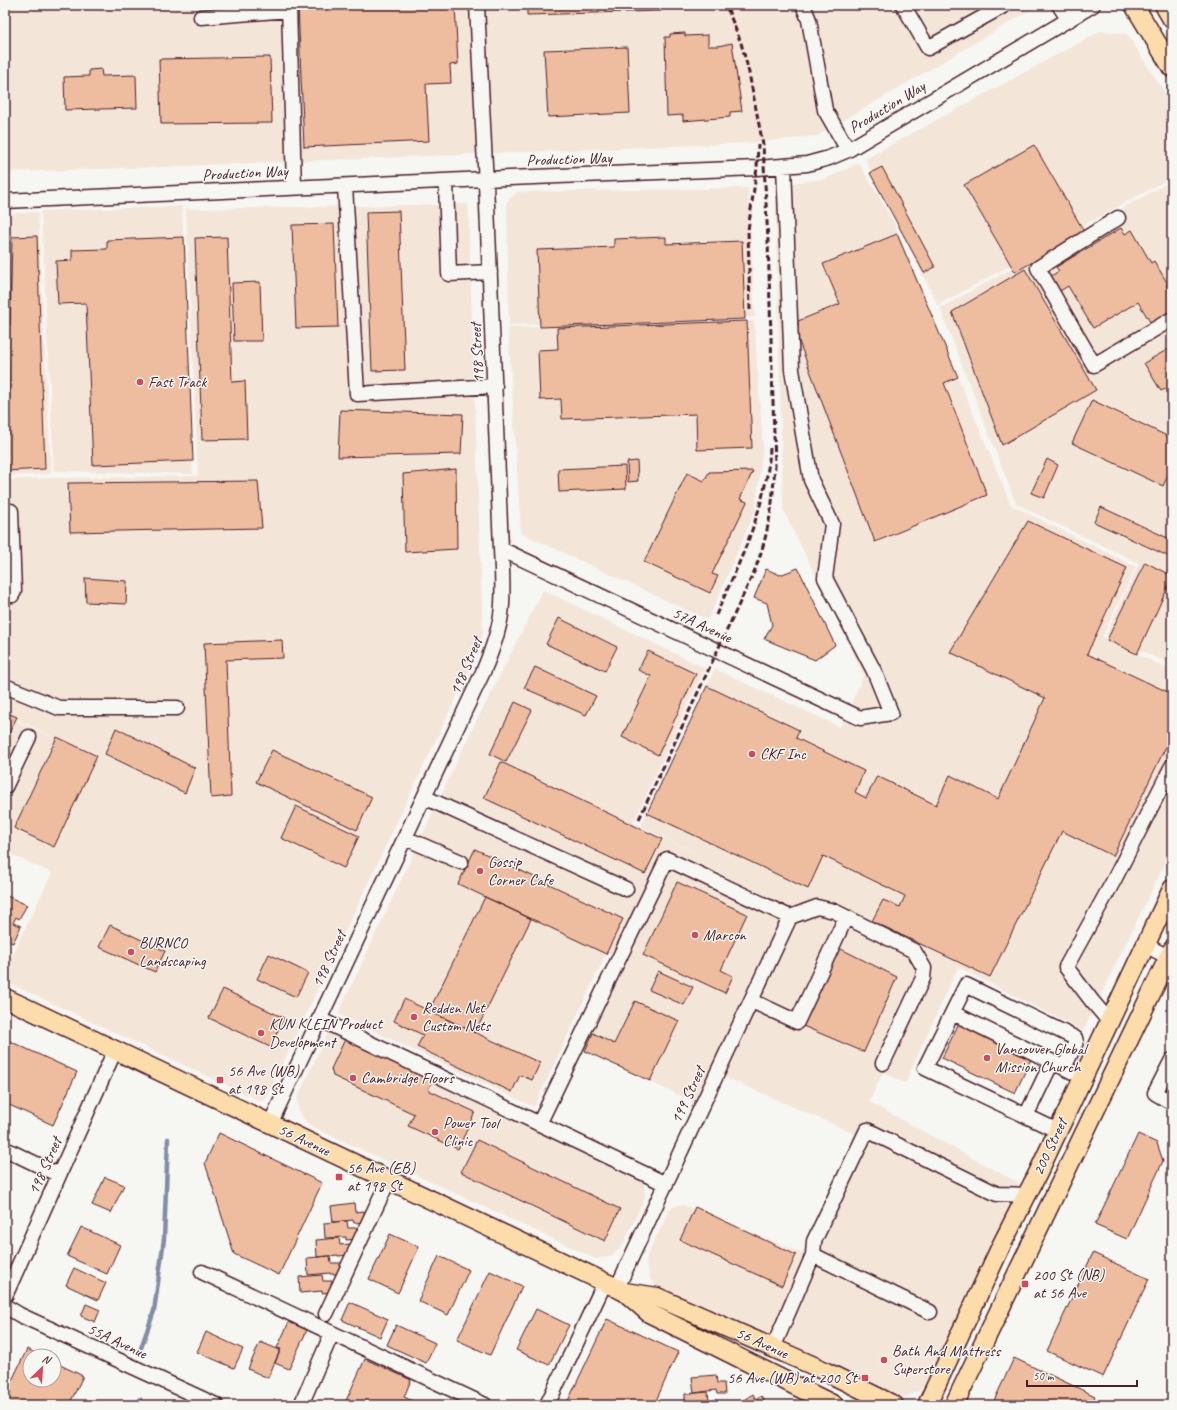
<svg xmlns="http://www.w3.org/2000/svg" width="1177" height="1410" font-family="Caveat,sans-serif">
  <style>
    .built { fill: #f4e5d9 }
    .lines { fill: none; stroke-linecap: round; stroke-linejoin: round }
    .stream { stroke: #848ca5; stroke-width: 4.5 }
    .building { fill: #eebd9f; stroke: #4a1f2b }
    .minor-casing { stroke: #4a1f2b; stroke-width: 17 }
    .major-casing { stroke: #4a1f2b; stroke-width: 21 }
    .minor { stroke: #f6f6f2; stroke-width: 14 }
    .major { stroke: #fddcac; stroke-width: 18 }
    .rail { stroke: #4a1f2b; stroke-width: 3; stroke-dasharray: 6 3; stroke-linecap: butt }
    .poi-dot { fill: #d1495b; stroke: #f6f6f2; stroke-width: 1.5 }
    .labels { text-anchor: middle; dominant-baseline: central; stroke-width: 3; stroke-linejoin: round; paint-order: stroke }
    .street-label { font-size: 16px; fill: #4a1f2b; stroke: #f6f6f2 }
    .poi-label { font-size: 16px; fill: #4a1f2b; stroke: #f6f6f2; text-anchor: start }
  </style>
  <rect width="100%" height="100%" fill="#f6f6f2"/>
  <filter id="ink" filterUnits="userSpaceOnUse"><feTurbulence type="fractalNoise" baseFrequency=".025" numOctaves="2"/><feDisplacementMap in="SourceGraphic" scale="8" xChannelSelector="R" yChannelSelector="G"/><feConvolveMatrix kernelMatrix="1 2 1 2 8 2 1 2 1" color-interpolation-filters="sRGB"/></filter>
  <g filter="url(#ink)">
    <path class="built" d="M5,5H1039L817,136L746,143L159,167L5,172Z
      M1101,31L1127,34L1172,104V177L938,305L865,159Z
      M859,163L894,223L1011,505L1136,567L1102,637L1172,671V849L1083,1031L958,967L905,1083L883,1072L869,1102L1022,1185L927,1382L919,1391L904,1397L892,1395L661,1290L651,1281L646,1265L647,1256L670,1209L678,1205H683L802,1253L855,1134L718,1074L702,1106L581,1049L623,959L444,877L606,954L534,1107L338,1014L465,744L543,590L705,668L633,823L711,861L641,826L715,669L840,727L864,675L783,509L775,185L825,179Z
      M1172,181V665L1106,635L1139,563L1016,504L940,308Z
      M748,188L755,317L509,325L507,201L517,192Z
      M468,204L483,634L470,668L268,1094L263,1100L256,1099L5,981V970L52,873L5,852V715L71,746L5,713V480L53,478L198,476L186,209Z
      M182,206L193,474L54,471L41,211Z
      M38,212L51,474L5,476V214Z
      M754,321L763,447L755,511L708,620L521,533L508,328Z
      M330,1028L486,1103L644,1183L645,1197L623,1245L619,1250L608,1257L596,1259L590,1256L313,1127L306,1122L299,1112L297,1102L298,1097Z"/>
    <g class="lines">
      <path class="stream" d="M141,1348L154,1311L164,1239L168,1139
        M140,1399V1405"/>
    </g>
    <path class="building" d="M298,5H455L458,64L450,65L451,83L426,84L429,141L304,147Z
      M527,5H661V11L527,15Z
      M685,33V36L708,35V46H718L732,43L742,111L730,112V117L683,121V115L667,116L665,37H670V34Z
      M627,47L630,113L548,117L544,50Z
      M270,57L272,123L161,124L159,59Z
      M101,69L102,76L136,75L137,108L65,110L64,77L89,76V70Z
      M1034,145L1085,233L1015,272L964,185Z
      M882,167L935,267L924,273L870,173Z
      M399,211L405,370L372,371L366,212Z
      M334,224L338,327L296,328L292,225Z
      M1121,228L1125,234L1132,230L1151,263L1154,261L1168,284L1166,285L1172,295V313L1152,325L1138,302L1093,328L1068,286L1060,291L1051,276L1059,271L1056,267Z
      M897,234L958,377L944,383L987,495L875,542L798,339V321L840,304L823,264Z
      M37,236L45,469L5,471V426H10L8,363H5V325H10L12,237Z
      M184,237L193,461L93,465L86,303L58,304L56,261L72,260V250L107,249V240Z
      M227,237L232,382L245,381L247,439L202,440L195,238Z
      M666,237V244L742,241L745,319L540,327L537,250L614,247V239Z
      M1025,269L1096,390L1002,445L952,312Z
      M260,282L262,341H234L232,283Z
      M747,321L752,448L697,450L696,414L562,419L561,399L540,400L538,350L558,349L557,328Z
      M1172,347V386L1161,391L1144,363Z
      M1092,400L1171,438L1172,466L1163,486L1072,443Z
      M340,410L463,414L461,454L338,457Z
      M1047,459L1058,465L1044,498L1031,493Z
      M637,461L638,481L628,482L627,462Z
      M625,466L626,489L559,492L558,469Z
      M456,469L457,549L405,552L403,474Z
      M753,471L740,499L747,502L712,574L718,576L710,593L644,562L687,473L704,481L709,472Z
      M258,481L262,528L70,532L68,483Z
      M1101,507L1172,540V558L1094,522Z
      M1028,521L1127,568L1087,654L1172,694V734L1113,856L1062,831L990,977L872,921L883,900L900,907L905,896L823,856L808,889L647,813L707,686L799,730L796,738L864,771L855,792L866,798L877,776L936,805L950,775L998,799L1045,698L950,652Z
      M1145,562L1172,576V578L1137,654L1107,640Z
      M798,568L835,645L815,660L764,639L772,625L767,603L754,598L766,569L780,575Z
      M85,578L127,581L126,604L86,602Z
      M559,618L617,647L605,671L546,644Z
      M282,640L283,658L226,660L231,796L211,798L204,643Z
      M648,651L696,674L658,755L622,737L651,676L638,670Z
      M535,667L596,696L586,715L524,688Z
      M515,702L532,710L506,762L490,754Z
      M5,712L17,717L5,741Z
      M116,728L195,768L185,793L105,754Z
      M57,737L97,756L54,847L14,828Z
      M272,750L372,797L357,830L256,782Z
      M501,762L662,839L645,874L484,798Z
      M296,806L359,836L344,868L281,838Z
      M475,849L623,919L606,954L458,884Z
      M677,882L747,914L721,970L733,976L725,993L643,955Z
      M5,895L27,905L19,919L16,917L13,923L21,926L13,943L5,940Z
      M485,897L531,919L475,1033L429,1011Z
      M110,925L165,951L155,972L99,947Z
      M839,948L897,977L864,1052L803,1026Z
      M269,954L308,973L296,997L257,979Z
      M658,971L693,987L684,1005L649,990Z
      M223,989L284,1018L270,1047L209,1018Z
      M404,999L540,1063L532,1080L520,1075L512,1092L417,1047L423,1035L394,1021Z
      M635,1001L679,1021L650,1081L585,1051L593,1033L614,1044Z
      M959,1023L1032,1057L1015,1093L942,1058Z
      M346,1037L433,1079L428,1090L475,1112L458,1149L408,1126L414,1114L333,1076L331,1069Z
      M5,1039L77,1072L53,1125L5,1103Z
      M219,1133L322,1183L279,1275L234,1254L205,1163Z
      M1138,1134L1157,1143L1163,1161L1127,1239L1095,1225Z
      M477,1140L620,1209L605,1241L461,1172Z
      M105,1177L124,1185L111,1213L92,1205Z
      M354,1203L355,1212L364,1211L365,1222L354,1223L353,1220L333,1222L331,1206Z
      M695,1207L796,1255L782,1286L680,1240Z
      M347,1221L348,1228H357V1239L346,1240V1237L325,1238L324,1223Z
      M81,1227L120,1245L107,1274L67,1256Z
      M390,1234L419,1247L398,1293L369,1279Z
      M339,1238L340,1245L349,1244V1255L338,1256V1255L317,1257L316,1240Z
      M1093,1253L1149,1279L1103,1377L1047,1351Z
      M330,1256L331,1263H341V1274H330V1273L308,1275L307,1258Z
      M439,1256L469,1270L448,1315L418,1301Z
      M74,1268L106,1283L98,1300L66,1285Z
      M490,1271L522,1286L490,1355L457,1340Z
      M322,1275L323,1281H332L333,1292L322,1293V1291L300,1293L299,1277Z
      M350,1302L388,1319L380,1337L342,1320Z
      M86,1304L100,1310L95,1322L81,1316Z
      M536,1309L569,1325L549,1365L516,1350Z
      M607,1319L678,1352L654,1405H566Z
      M289,1322L307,1330L289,1369L275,1363L281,1349L277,1348Z
      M396,1325L435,1343L426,1363L387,1345Z
      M206,1332L243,1349L234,1368L197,1352Z
      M260,1342L280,1350L268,1378L248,1369Z
      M27,1349L41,1356H30V1380H54V1362L83,1376L69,1405H5V1395Z
      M1014,1358L1095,1396L1091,1405H992Z
      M365,1359L411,1380L404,1397L421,1405H344Z
      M716,1375L717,1383H724L725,1394H717L716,1390L694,1393L692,1377Z
      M708,1392L709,1401L716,1400L717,1405H685V1394Z
      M753,1394L756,1400L761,1396L767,1405H744L742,1401Z"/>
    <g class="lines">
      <g class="minor-casing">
        <path id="minor" d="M289,5L294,188
          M803,5L809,20L825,110L848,150
          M903,5L928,48L1005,5
          M1059,5L1069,20
          M201,17L289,10
          M446,181L449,274L490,272
          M345,186L357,394L495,386
          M5,201L486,179L757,168L807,164L829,158L848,150L1093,5
          M1118,218L1038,268L1094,365L1172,319
          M5,511H11L14,591L12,595L5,594
          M501,549L860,718L891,713L874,671L825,578L832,524L811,480L792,370L784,166
          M5,686L59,708H177
          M5,787L29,737
          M424,797L626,889
          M405,838L461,862
          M1145,945L1172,959
          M752,1001L797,1022L846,917
          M953,1013L1083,1077
          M319,1019L666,1184
          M1109,1021L1092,1001L1066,967L1114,880L1172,766
          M1172,1060L1155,1093L1172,1103
          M1026,1116L1052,1062
          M270,1124L483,672C491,653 498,635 501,615C504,593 502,571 501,549L487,205L477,5
          M539,1124L667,859L790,917L817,907L834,911L914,951L924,968L923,978L883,1063
          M1058,1131L925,1068L966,985L1075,1038L1076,1042L1064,1068
          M5,1149L59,1175
          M813,1255L930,1312
          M202,1272L485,1405
          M617,1288L790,917
          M5,1296L115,1050
          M5,1306L20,1315L216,1405
          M326,1314L389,1179
          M773,1348L813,1255L814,1241L867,1130L997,1194L1027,1195
          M301,1405L332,1333
          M547,1405L605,1282"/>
      </g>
      <g class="major-casing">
        <path id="major" d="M1134,5L1172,68
          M1164,5L1172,19
          M5,998L617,1288L625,1292L649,1313L834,1405
          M625,1292L657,1297L814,1366L894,1405
          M927,1405L1002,1244L1038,1173L1172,889
          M954,1405L1172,950"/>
      </g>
      <use href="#minor" class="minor"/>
      <use href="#major" class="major"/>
      <path class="rail" d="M750,310L748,230L757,168L758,145
        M716,615C739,563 767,507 770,448
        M639,819L754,572C760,557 765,541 768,525C773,506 773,486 775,466L768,241L763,145L748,68L741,43L726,5"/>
    </g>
  </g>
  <g class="poi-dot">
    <circle cx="140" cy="382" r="4"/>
    <circle cx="752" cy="754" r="4"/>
    <circle cx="480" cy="871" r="4"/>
    <circle cx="695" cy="935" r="4"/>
    <circle cx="131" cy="952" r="4"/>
    <circle cx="414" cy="1017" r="4"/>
    <circle cx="261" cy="1033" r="4"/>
    <circle cx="987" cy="1058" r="4"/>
    <circle cx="353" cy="1078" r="4"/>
    <rect x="216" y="1076" width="8" height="8" rx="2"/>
    <circle cx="435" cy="1132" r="4"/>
    <rect x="335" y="1173" width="8" height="8" rx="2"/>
    <rect x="1021" y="1280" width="8" height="8" rx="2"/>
    <circle cx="884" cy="1360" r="4"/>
    <rect x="861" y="1374" width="8" height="8" rx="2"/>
  </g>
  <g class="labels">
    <g class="street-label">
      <text transform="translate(887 107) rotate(-31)">Production Way</text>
      <text transform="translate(569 159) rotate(-2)">Production Way</text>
      <text transform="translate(245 173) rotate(-3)">Production Way</text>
      <text transform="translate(477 353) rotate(-93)">198 Street</text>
      <text transform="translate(702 625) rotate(25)">57A Avenue</text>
      <text transform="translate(466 666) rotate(-67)">198 Street</text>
      <text transform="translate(329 959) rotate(-65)">198 Street</text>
      <text transform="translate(688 1095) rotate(-65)">199 Street</text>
      <text transform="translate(304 1140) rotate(25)">56 Avenue</text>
      <text transform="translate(1050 1147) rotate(-65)">200 Street</text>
      <text transform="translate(45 1166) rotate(-66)">198 Street</text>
      <text transform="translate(117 1341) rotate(25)">55A Avenue</text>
      <text transform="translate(762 1343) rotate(24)">56 Avenue</text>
    </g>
    <g class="poi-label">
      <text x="148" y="382">Fast Track</text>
      <text x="760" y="754">CKF Inc</text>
      <text x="488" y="862">Gossip<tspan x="488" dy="18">Corner Cafe</tspan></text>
      <text x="703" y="935">Marcon</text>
      <text x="139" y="943">BURNCO<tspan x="139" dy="18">Landscaping</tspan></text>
      <text x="422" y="1008">Redden Net<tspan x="422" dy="18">Custom Nets</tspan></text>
      <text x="269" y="1024">KUN KLEIN Product<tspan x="269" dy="18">Development</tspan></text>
      <text x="995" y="1049">Vancouver Global<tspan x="995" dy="18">Mission Church</tspan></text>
      <text x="228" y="1071">56 Ave (WB)<tspan x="228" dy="18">at 198 St</tspan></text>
      <text x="361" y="1078">Cambridge Floors</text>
      <text x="443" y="1123">Power Tool<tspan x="443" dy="18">Clinic</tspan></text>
      <text x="347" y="1168">56 Ave (EB)<tspan x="347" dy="18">at 198 St</tspan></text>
      <text x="1033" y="1275">200 St (NB)<tspan x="1033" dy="18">at 56 Ave</tspan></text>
      <text x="892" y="1351">Bath And Mattress<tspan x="892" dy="18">Superstore</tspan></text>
      <text x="857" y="1378" text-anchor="end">56 Ave (WB) at 200 St</text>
    </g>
  </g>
  <rect width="1177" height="1410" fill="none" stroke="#f6f6f2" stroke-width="20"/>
  <rect x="10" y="10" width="1157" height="1390" fill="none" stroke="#4a1f2b" stroke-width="1.5" filter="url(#ink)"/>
  <g transform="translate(42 1368) rotate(25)"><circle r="19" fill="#f6f6f2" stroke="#b1a0a2"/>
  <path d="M0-3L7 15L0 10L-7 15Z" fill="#d1495b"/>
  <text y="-6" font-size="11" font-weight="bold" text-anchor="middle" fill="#4a1f2b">N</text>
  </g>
  <path d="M1027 1380v6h110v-6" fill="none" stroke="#4a1f2b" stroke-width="2"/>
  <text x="1033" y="1380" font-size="12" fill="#4a1f2b" stroke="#f6f6f2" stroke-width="3" paint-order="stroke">50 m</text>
</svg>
